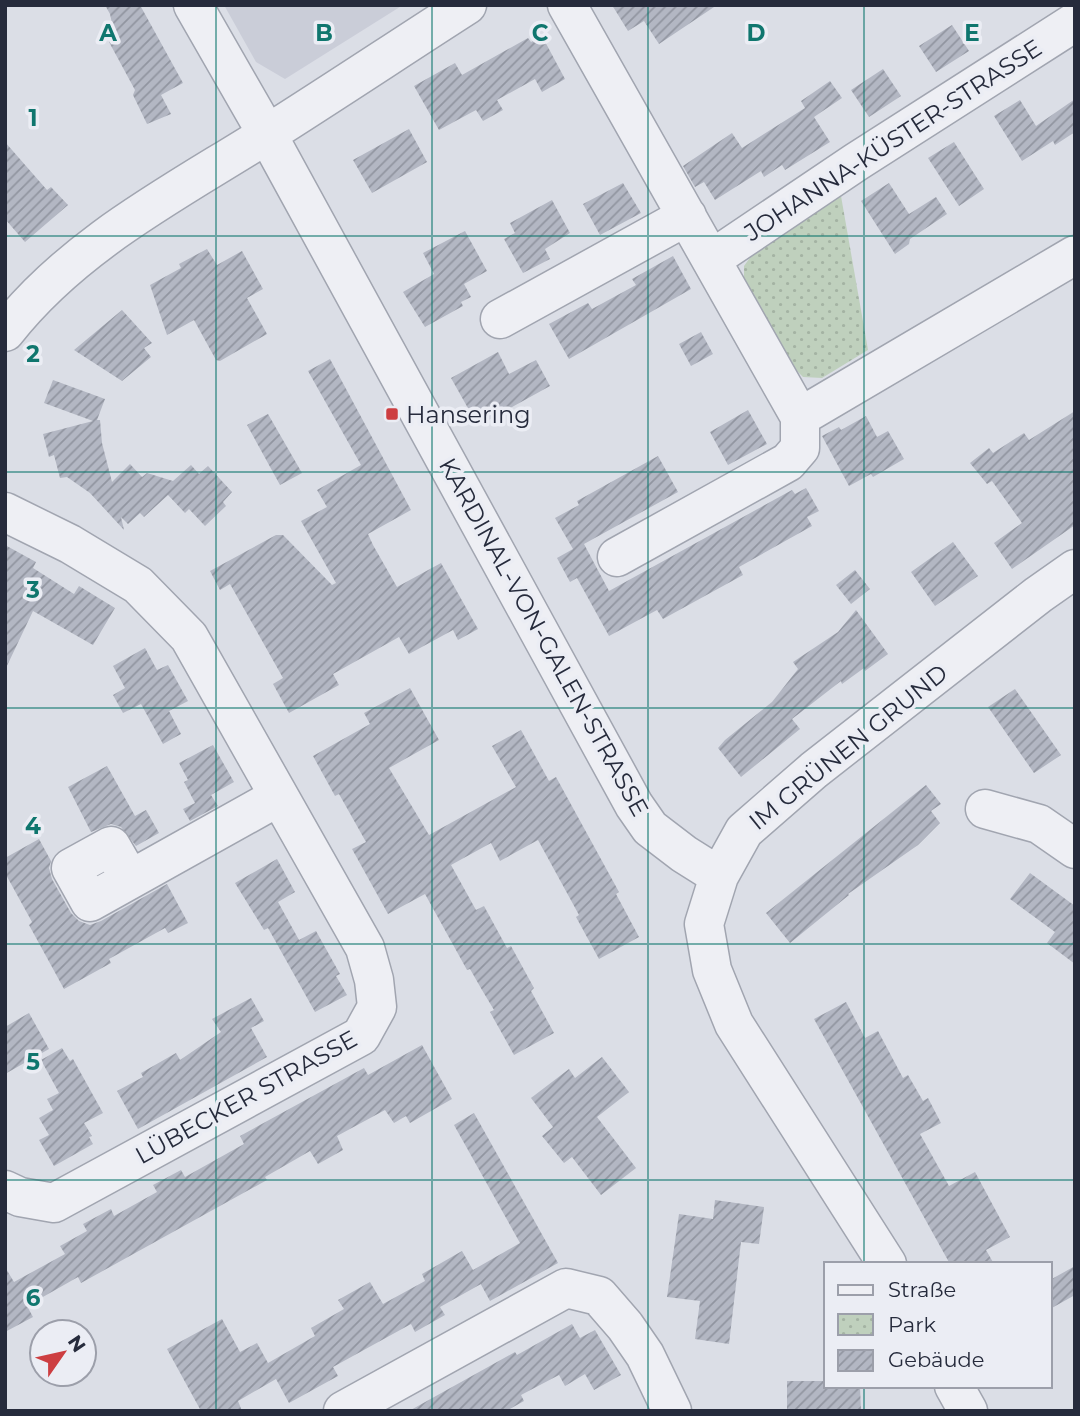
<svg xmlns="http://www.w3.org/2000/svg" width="1080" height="1416" font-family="Montserrat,sans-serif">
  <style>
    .built { fill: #cacdd8 }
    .park { fill: url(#park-dots) }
    .building { fill: url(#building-hatch) }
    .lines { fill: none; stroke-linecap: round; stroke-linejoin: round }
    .minor-casing { stroke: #a1a5b0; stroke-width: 41 }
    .minor { stroke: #eeeff4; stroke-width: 38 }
    .grid { fill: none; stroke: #0f766e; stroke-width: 2; stroke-opacity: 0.55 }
    .poi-dot { fill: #cd3e41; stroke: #ebedf4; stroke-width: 2.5 }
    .labels { text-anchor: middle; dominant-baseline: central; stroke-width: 7; stroke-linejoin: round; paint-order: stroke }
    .street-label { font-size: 24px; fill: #262b3c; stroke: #ebedf4 }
    .poi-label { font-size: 24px; fill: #262b3c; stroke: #ebedf4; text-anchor: start }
    .grid-label { font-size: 23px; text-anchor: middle; font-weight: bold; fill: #0f766e; stroke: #ebedf4; stroke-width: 7; stroke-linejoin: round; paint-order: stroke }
  </style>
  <defs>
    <pattern id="park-dots" width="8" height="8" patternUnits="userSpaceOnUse" patternTransform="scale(1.75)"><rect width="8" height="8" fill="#bfd0bd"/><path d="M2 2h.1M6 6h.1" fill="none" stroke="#a4b3a3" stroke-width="1.8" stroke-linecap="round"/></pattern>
    <pattern id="building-hatch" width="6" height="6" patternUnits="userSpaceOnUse" patternTransform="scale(1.75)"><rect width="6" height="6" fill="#b3b7c3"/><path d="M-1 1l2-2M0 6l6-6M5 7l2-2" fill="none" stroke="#9195a0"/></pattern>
  </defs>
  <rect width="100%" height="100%" fill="#dbdee6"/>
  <path class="built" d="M224,5H403L285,79L256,62Z"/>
  <path class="park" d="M841,196L868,350L822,378L803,377L790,364L744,283V266L754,252Z"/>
  <path class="building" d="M105,5H140L183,83L161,95L171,114L147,124L133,95L135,90L109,42L115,38L110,14Z
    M612,5H717L659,44L644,21L628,31Z
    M952,25L969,51L936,72L919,46Z
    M542,36L565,79L542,92L535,79L497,100L503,110L483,121L476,110L439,130L414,86L455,63L462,75L528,38L531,42Z
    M883,69L901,96L869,117L851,90Z
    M830,81L842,98L814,117L830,142L785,170L782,165L764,177L761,171L715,200L704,182L695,187L683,166L732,133L742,148L805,108L801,101Z
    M1075,99V132L1055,145L1053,141L1022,161L994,116L1020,100L1036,126Z
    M409,129L427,162L372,193L353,160Z
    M5,142L47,190L51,187L68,205L25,242L5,219Z
    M954,142L984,189L959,206L928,158Z
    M623,183L641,213L600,235L583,204Z
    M889,183L909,214L936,197L947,214L910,239L909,244L895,254L861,201Z
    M552,200L570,233L545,249L550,259L523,273L504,239L515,233L510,223Z
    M465,231L487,271L464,284L471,297L461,302L463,306L425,327L403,292L434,274L423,253Z
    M207,249L217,265L242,251L263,289L247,298L267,334L220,361L216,360L194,320L167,335L150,285L181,268L179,264Z
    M673,256L691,289L569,359L549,324L588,303L592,309L636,285L632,279Z
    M122,310L152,343L144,348L151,357L122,381L74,350Z
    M701,332L713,354L691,366L679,344Z
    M498,352L509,374L536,360L550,386L478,426L451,378Z
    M330,359L411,510L368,534L373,545L397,587L441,563L478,629L458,640L453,630L409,654L399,637L333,674L339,685L289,713L273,684L283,678L230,584L220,590L210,571L276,535H283L332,585L336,583L301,521L327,507L317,490L361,465L308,371Z
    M53,380L105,399L97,420H100L102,443L112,482L130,464L142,477L147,473L173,481L191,465L199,474L208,466L232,492L223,502L226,506L205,526L189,509L185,513L168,495L144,517L140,513L128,524L121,517L124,530L90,493L67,477L60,478L54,455L49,457L43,434L93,421L44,403Z
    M748,410L767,444L728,465L710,432Z
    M1075,411V525L1012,569L994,543L1022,523L992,481L987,484L970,463L989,448L993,453L1024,433L1029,440Z
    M268,414L302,473L280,485L247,425Z
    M866,416L877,437L888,431L904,459L873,477L871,474L849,486L822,436L839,427L841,430Z
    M658,456L678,492L584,544L609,591L792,490L795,494L806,488L819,511L807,517L812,526L739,567L743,575L663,619L657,610L609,636L577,578L570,582L557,558L573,549L555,518L579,505L577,501Z
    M953,542L978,576L935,606L911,572Z
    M5,545L36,562L33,568L74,594L79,586L115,608L93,645L33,611L5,670Z
    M855,570L870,589L851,604L836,585Z
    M856,610L888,654L865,671L864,668L842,684L841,681L792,719L800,729L741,777L718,748L725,740L772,702L798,669L793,662L838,632Z
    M145,648L157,670L168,665L188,701L169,711L181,734L163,744L141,704L123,713L113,695L125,688L113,666Z
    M410,688L439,740L389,768L429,835L516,787L492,746L521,730L549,781L556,777L619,892L616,894L639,937L599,959L576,917L579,915L538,840L500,861L491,843L451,865L476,910L484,906L507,948L511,946L534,988L531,991L554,1033L514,1055L490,1012L494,1010L482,990L470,969L467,970L425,894L388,914L352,849L366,842L339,794L335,796L313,756L370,724L364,713Z
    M1015,689L1061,755L1034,773L988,707Z
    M213,745L234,782L211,795L218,806L190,821L183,809L195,803L184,782L188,780L179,763Z
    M107,766L135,816L146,810L159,833L136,846L121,827L111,824L91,832L68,787Z
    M926,785L941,804L931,811L940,823L918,845L848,894L849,895L790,943L766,913Z
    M39,839L51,861L49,868L52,879L71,913L79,921L90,925L101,921L167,884L188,923L168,933L165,928L109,959L111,963L64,989L29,925L32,922L5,873V858Z
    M277,859L295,892L278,902L299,940L316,931L340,974L336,976L347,995L315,1012L268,928L264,930L235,883Z
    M1030,873L1075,906V964L1047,943L1055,932L1010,899Z
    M251,998L264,1021L251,1028L267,1057L138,1129L117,1091L143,1077L141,1073L176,1053L180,1060L221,1032L212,1019Z
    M846,1002L865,1038L878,1031L903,1078L908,1075L923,1101L928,1098L941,1123L920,1134L949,1186L975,1172L1010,1237L986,1250L994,1264H950L930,1228L814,1019Z
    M29,1013L49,1049L5,1074V1027Z
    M422,1045L452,1099L410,1123L406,1116L394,1123L385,1110L337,1136L343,1150L318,1164L310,1151L265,1177L267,1180L81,1283L78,1277L27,1306L33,1317L5,1332V1267L14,1282L65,1254L60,1246L87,1231L83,1224L111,1209L114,1216L157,1192L153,1185L181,1170L185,1177L244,1144L240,1136L364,1068L368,1075Z
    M62,1048L70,1061L73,1059L103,1113L84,1123L92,1136L89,1137L93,1144L54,1166L39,1140L49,1135L39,1118L53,1110L47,1099L59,1093L41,1060Z
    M602,1057L629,1092L597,1117L636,1168L601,1195L572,1157L564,1163L542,1136L553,1127L531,1098L569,1069L575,1078Z
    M474,1113L558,1263L490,1301L473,1270L520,1243L454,1125Z
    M715,1200L764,1207L759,1244L741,1242L729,1344L695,1339L700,1301L667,1297L679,1214L713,1219Z
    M462,1251L481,1284L440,1307L445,1315L415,1332L411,1324L333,1367L338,1376L289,1403L276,1379L238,1401L242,1411H201L167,1349L222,1319L240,1352L257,1343L268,1363L315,1336L311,1328L344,1309L338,1300L370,1282L383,1304L425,1281L422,1274Z
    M1075,1266V1295L1050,1309V1280Z
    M572,1324L580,1338L595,1330L621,1375L594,1390L585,1374L565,1386L559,1375L521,1395L524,1401L506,1411H409L515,1352L517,1355Z
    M787,1381H826V1386H860L861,1411H787Z"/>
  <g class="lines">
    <g class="minor-casing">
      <path id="minor" d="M193,5L267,134L634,805L650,828L684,854L719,876
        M567,5L800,417V448L788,462L617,557
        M712,259L856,162L1075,22
        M500,319L687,216
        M5,332C74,244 174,193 266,135C334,92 400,48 467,5
        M800,417L1075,255
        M5,512L70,544L138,585L189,637L365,948L374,980L377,1007L361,1036L54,1203L20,1197L5,1190
        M985,809L1039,824L1075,849
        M130,879L111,846L71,868L90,902L278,797
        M887,1264L734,1024L712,970L704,924L719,876L744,831L814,770L1038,595L1075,569
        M954,1386L968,1411
        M343,1411L566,1288L599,1296L625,1326L645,1355L672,1411"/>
    </g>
    <use href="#minor" class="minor"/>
  </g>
  <path class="grid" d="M216,5V1411M432,5V1411M648,5V1411M864,5V1264M5,236H1075M5,472H1075M5,708H1075M5,944H1075M5,1180H1075M864,1386V1411"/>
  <rect class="poi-dot" x="385" y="407" width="14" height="14" rx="3.5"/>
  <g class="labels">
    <g class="street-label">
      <text transform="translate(893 140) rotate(-33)">JOHANNA-KÜSTER-STRASSE</text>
      <text transform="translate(544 637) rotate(61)">KARDINAL-VON-GALEN-STRASSE</text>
      <text transform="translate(848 747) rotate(-39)">IM GRÜNEN GRUND</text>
      <text transform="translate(246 1097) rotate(-29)">LÜBECKER STRASSE</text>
    </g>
    <g class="poi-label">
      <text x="406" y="414">Hansering</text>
    </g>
  </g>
  <g class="grid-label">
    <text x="108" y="41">A</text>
    <text x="324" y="41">B</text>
    <text x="540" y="41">C</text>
    <text x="756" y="41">D</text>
    <text x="972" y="41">E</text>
    <text x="33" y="126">1</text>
    <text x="33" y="362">2</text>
    <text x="33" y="598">3</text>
    <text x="33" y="834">4</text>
    <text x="33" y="1070">5</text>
    <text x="33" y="1306">6</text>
  </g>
  <rect width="1080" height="1416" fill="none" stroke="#262b3c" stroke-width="14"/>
  <rect x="824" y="1262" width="228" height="126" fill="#ebedf4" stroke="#9c9faa" stroke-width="2"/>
  <rect x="838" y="1285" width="35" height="10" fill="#eeeff4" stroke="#9c9faa" stroke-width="2"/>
  <text x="888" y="1297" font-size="21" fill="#262b3c">Straße</text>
  <rect x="838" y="1314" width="35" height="21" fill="url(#park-dots)" stroke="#9c9faa" stroke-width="2"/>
  <text x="888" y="1332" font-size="21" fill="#262b3c">Park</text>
  <rect x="838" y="1350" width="35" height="21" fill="url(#building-hatch)" stroke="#9c9faa" stroke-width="2"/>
  <text x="888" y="1367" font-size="21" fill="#262b3c">Gebäude</text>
  <g transform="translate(63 1353) rotate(56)"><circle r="33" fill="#ebedf4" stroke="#9c9faa" stroke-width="2"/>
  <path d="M0-5L12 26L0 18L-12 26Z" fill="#cd3e41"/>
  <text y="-10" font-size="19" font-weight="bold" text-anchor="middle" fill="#262b3c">N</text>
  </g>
</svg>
